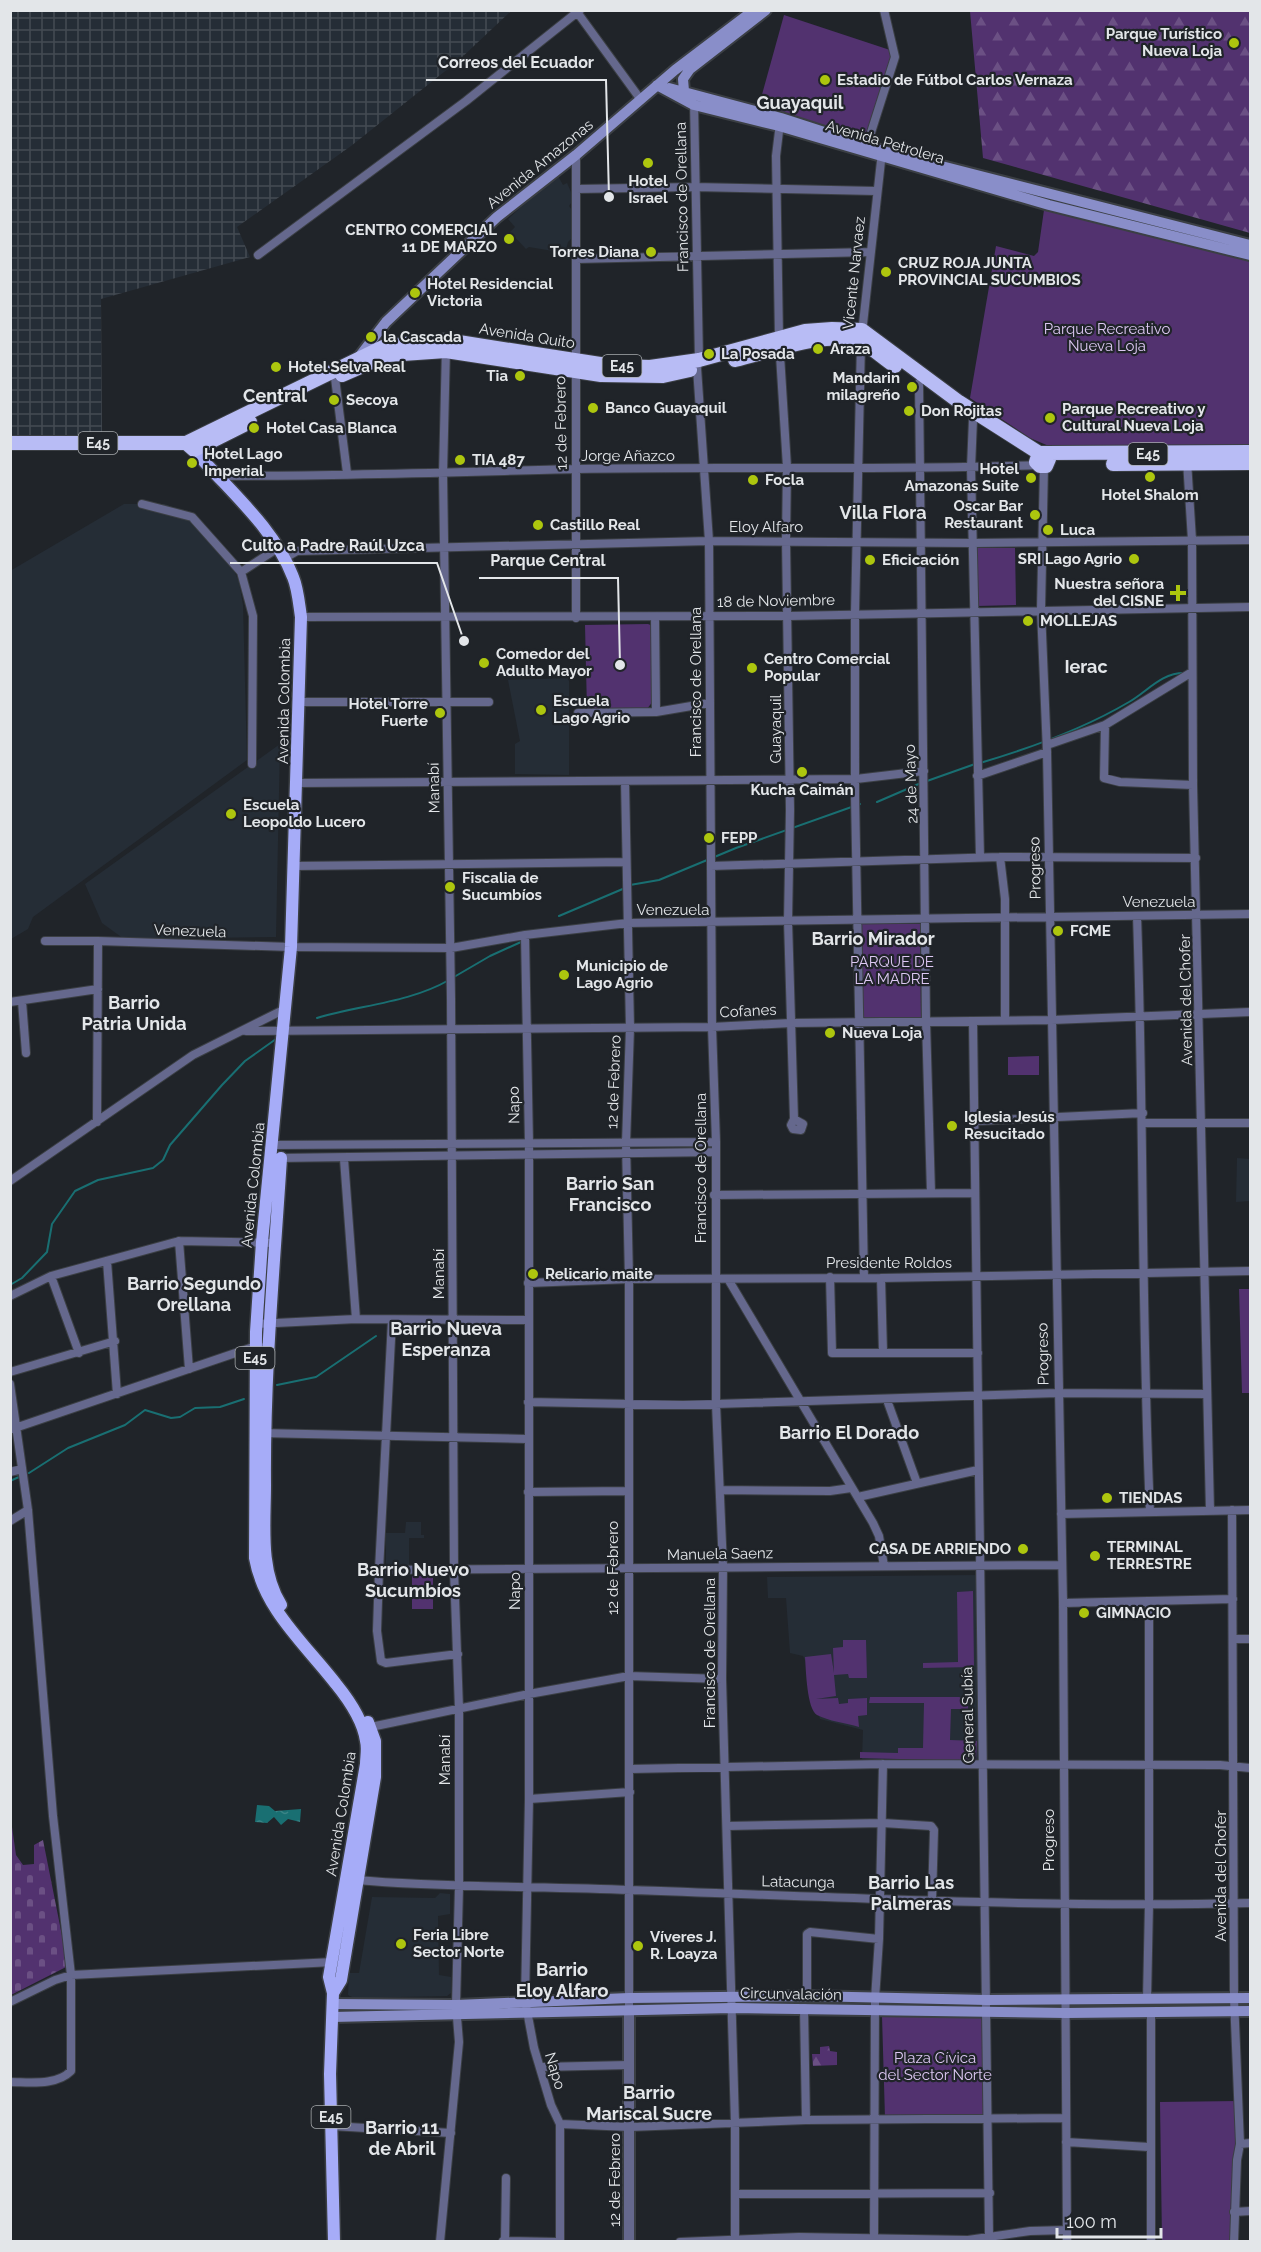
<svg xmlns="http://www.w3.org/2000/svg" width="1261" height="2252" font-family="Raleway,sans-serif">
  <style>
    .built { fill: #252d36 }
    .industrial { fill: url(#industrial-grid) }
    .green { fill: #52326f }
    .forest { fill: url(#forest-firs) }
    .cemetery { fill: url(#cemetery-stones) }
    .water { fill: url(#water-ripples) }
    .lines { fill: none; stroke-linecap: round; stroke-linejoin: round }
    .stream { stroke: #196f72; stroke-width: 2 }
    .minor-casing { stroke: #3b3f44; stroke-width: 10 }
    .tertiary-casing { stroke: #3b3f44; stroke-width: 14 }
    .secondary-casing { stroke: #3b3f44; stroke-width: 14 }
    .primary-casing { stroke: #3b3f44; stroke-width: 15 }
    .trunk-casing { stroke: #3b3f44; stroke-width: 16 }
    .minor { stroke: #65688d; stroke-width: 8 }
    .tertiary { stroke: #65688d; stroke-width: 10 }
    .secondary { stroke: #898ec9; stroke-width: 10 }
    .primary { stroke: #a6acf8; stroke-width: 12 }
    .trunk { stroke: #b8bcf5; stroke-width: 14 }
    .poi-dot { fill: #adc60e; stroke: #202429; stroke-width: 2 }
    .labels { text-anchor: middle; dominant-baseline: central; stroke-width: 4.5; stroke-linejoin: round; paint-order: stroke }
    .shield { fill: #202429; stroke: #a8acaf; stroke-width: 1.5 }
    .shield-label { font-size: 14px; font-weight: bold; fill: #e3e6e9 }
    .poi-label { font-size: 15px; font-weight: bold; fill: #e3e6e9; stroke: #202429; text-anchor: start }
    .street-label { font-size: 15px; fill: #e3e6e9; stroke: #202429 }
    .park-label { font-size: 15px; fill: #ddc8f3; stroke: #202429 }
    .quarter-label { font-size: 18px; font-weight: bold; fill: #e3e6e9; stroke: #202429 }
    .leader { fill: none; stroke: #e3e6e9; stroke-width: 2 }
    .callout-dot { fill: #e3e6e9; stroke: #202429; stroke-width: 2 }
    .callout-label { font-size: 16px; text-anchor: middle; font-weight: bold; fill: #e3e6e9; stroke: #202429; stroke-width: 4.5; stroke-linejoin: round; paint-order: stroke }
  </style>
  <defs>
    <pattern id="industrial-grid" width="8" height="8" patternUnits="userSpaceOnUse" patternTransform="scale(1.5)"><rect width="8" height="8" fill="#252d36"/><path d="M0 4h8M4 0v8" fill="none" stroke="#444b53"/></pattern>
    <pattern id="forest-firs" width="22" height="20" patternUnits="userSpaceOnUse" patternTransform="scale(1.5)"><rect width="22" height="20" fill="#52326f"/><path d="M5 1l3.5 6h-7zM16 11l3.5 6h-7z" fill="#6b5084"/></pattern>
    <pattern id="cemetery-stones" width="16" height="16" patternUnits="userSpaceOnUse" patternTransform="scale(1.5)"><rect width="16" height="16" fill="#52326f"/><path d="M2 7V4a2 2 0 0 1 4 0v3zM10 15v-3a2 2 0 0 1 4 0v3z" fill="#6b5084"/></pattern>
    <pattern id="water-ripples" width="26" height="14" patternUnits="userSpaceOnUse" patternTransform="scale(1.5)"><rect width="26" height="14" fill="#196f72"/><path d="M2 4q2-2 4 0t4 0M15 11q2-2 4 0t4 0" fill="none" stroke="#3a8486"/></pattern>
  </defs>
  <rect width="100%" height="100%" fill="#202429"/>
  <path class="built" d="M557,174L563,185L567,183L574,199L569,206L572,210L573,237L568,242L565,253L529,247L526,249L510,232L515,227L508,219Z
    M124,504H165L194,516L233,568L239,582L243,605L247,760L33,917L28,929L11,939L10,571Z
    M569,678V775L515,774V744L520,741L508,680Z
    M280,744L276,937L124,939L102,923L85,884Z
    M1237,1158L1250,1159V1201L1236,1202Z
    M406,1522H421V1535H424V1538H409V1567H386V1533H405Z
    M978,1575L982,1759H862L863,1730L820,1719L809,1679L811,1672L803,1656L790,1653L786,1598H768L767,1577Z
    M440,1893L450,1894V1914L438,1916L439,1975L451,1977V1993L447,1996L354,1998L348,1995L349,1973H359L372,1897L435,1898Z"/>
  <path class="industrial" d="M10,11H511L459,60L351,146L237,227L250,257L101,299L102,435L11,437Z"/>
  <path class="green" d="M784,15L893,51L866,141L758,109Z
    M1044,210L1250,261V446L1056,449L1030,438L970,398L996,246L1034,256L1038,252Z
    M976,548H1015L1016,605L977,606Z
    M648,624L653,626V701L647,709L587,710L585,625Z
    M862,924H920L921,1018H863Z
    M1039,1056V1075H1008V1057Z
    M1239,1289H1250V1393H1242Z
    M412,1576H433V1609H412Z
    M973,1591L974,1667L923,1668V1663L958,1662L957,1592Z
    M843,1640H866L867,1678H849L848,1674L834,1675L836,1696L816,1699L838,1698L839,1704L848,1703V1699L867,1698V1715L858,1716L859,1727C846,1723 828,1721 817,1715C807,1709 806,1671 805,1657L831,1654L834,1673L833,1648L843,1647Z
    M870,1697H959L968,1700V1709H951L950,1740L977,1741L976,1761L860,1758V1752L898,1753V1748H923L924,1703H869Z
    M882,2016L985,2018L988,2117L885,2118Z
    M1238,2101L1239,2149L1234,2160L1230,2241H1162L1160,2102Z"/>
  <path class="forest" d="M970,11H1250V233L983,158Z
    M829,2046L830,2051L837,2052V2065L813,2066L812,2054H820V2047Z"/>
  <path class="cemetery" d="M10,1813L16,1855L23,1865L34,1864V1845L43,1840L68,1966L11,1995Z"/>
  <path class="water" d="M257,1805L269,1806L275,1811L301,1809L300,1822L288,1819L281,1825L274,1817L267,1823L255,1822Z"/>
  <g class="lines">
    <path class="stream" d="M980,763C1031,748 1083,729 1129,702C1148,691 1161,673 1184,673
      M927,781L975,764
      M877,802L921,783
      M630,885L659,880L736,848L860,804
      M559,916L625,888
      M454,977L490,956L521,942
      M317,1018C360,1005 409,1003 449,980
      M10,1285L22,1278L47,1252L52,1224L75,1191L98,1180L153,1168L163,1160L170,1145L222,1085L245,1061L276,1039
      M277,1385L316,1377L376,1336
      M29,1473L68,1448L125,1425L145,1410L171,1418L180,1417L195,1408L220,1407L244,1399
      M10,1481L19,1477"/>
    <g class="minor-casing">
      <path id="minor" d="M577,12L641,100
        M694,102L699,360L697,368L709,541L712,1027L716,1142V1404L723,1567L722,1679L735,2123V2242
        M780,123L776,156L779,339L787,467L786,540L790,810L788,921L794,1119L791,1125L793,1129L801,1130L803,1124L794,1119
        M867,145L895,57L884,10
        M576,189L694,187L876,191
        M258,255L466,101L580,10
        M576,259L871,252
        M924,377L919,383L926,1021L931,1193
        M335,378L347,473
        M973,419L971,468L980,857
        M1187,461L1192,540L1193,785L1210,1511
        M1044,466L1041,610L1047,752L1063,1603L1067,2242
        M219,476C338,476 457,472 576,469C730,466 884,471 1038,465
        M142,504L192,517L241,572L253,616L252,764
        M285,558L297,551L709,541L972,543L1250,540
        M241,572L278,548
        M301,617L789,616L1250,607
        M655,617L656,712
        M576,618V155
        M300,702H489
        M578,713L656,712L709,703
        M1105,725L1104,778L1120,782L1193,785
        M1047,745L1105,725L1192,672
        M977,776L1047,752
        M625,781L630,1028L626,1143L629,1279V2009
        M297,783L856,779L924,771
        M1000,857L1005,899V1020
        M294,866L626,862
        M711,866L1000,857L1196,858
        M1137,916C1144,1115 1141,1313 1150,1512
        M525,935L529,1144V1799L525,2000L534,2048L551,2105L560,2124V2242
        M45,941H98L97,1122
        M98,941L291,947L451,948L525,935L628,923L1250,914
        M22,1001L26,1053
        M10,1002L98,989
        M973,1021L989,2236
        M246,1031L712,1027L791,1023L1052,1020L1250,1012
        M975,1121L1143,1113
        M1143,1123H1250
        M272,1145L716,1142
        M277,1158L716,1152
        M344,1159L356,1319
        M10,1181L193,1055L285,1009
        M714,1195L975,1193
        M179,1241L189,1369
        M107,1261L117,1394
        M51,1276L79,1353
        M830,1277L832,1353H978
        M864,1278L855,795V613L861,342L882,152
        M881,1278L883,1352
        M728,1279L873,1523L879,1536L884,1566
        M528,1283L629,1279L881,1278L1250,1271
        M10,1296L51,1276L179,1241L275,1243
        M392,1320L379,1570L377,1631L381,1661L386,1663L458,1654
        M256,1324L356,1319L527,1320
        M10,1372L115,1341
        M10,1384L28,1510L53,1816L71,1975V2071C56,2086 30,2082 10,2082
        M887,1400L917,1483
        M528,1402L683,1405L1058,1393L1206,1394
        M12,1429L259,1345
        M261,1433L527,1439
        M10,1472L22,1469
        M720,1490L830,1491L851,1488
        M528,1492L627,1491
        M858,1497L978,1470
        M1232,1510L1234,1998L1240,2144L1237,2160L1234,2242
        M1061,1514L1250,1510
        M10,1521L28,1510
        M379,1570L1061,1565
        M1063,1603L1233,1599
        M1233,1639H1250
        M366,1728L529,1694L629,1676L722,1679
        M630,1769L883,1764L1220,1765L1250,1768
        M529,1799L630,1792
        M727,1826L883,1823L931,1826L934,1830L932,1900
        M356,1880C447,1888 539,1886 631,1890C837,1897 1044,1908 1250,1903
        M807,1996V1934L810,1932L879,1939
        M1147,1999L1149,1904V1601
        M10,2002L55,1980L71,1975L333,1962
        M804,2008L806,2120
        M541,2067L629,2065
        M560,2124L630,2127L806,2120L1065,2118
        M332,2126L451,2133
        M1066,2142L1149,2147
        M1240,2144L1250,2143
        M736,2194L990,2193
        M1234,2212L1250,2211
        M874,2238L875,1999L879,1939L883,1764
        M505,2240L506,2178
        M503,2241L557,2242
        M440,2242L459,2042L456,2005L459,1887V1709L454,1570L451,998L443,474L446,348
        M680,2242L799,2237L968,2240L1030,2231L1067,2230
        M1151,2242V2012"/>
    </g>
    <g class="tertiary-casing">
      <path id="tertiary" d="M629,2009V2242"/>
    </g>
    <g class="secondary-casing">
      <path id="secondary" d="M657,85L694,105L779,126L1049,205L1250,255
        M669,88L781,118L883,151L1250,245
        M684,91L683,79L690,69L766,10
        M359,357L386,322L497,217L576,155L675,70L754,10
        M333,2004L456,2005L629,1998L807,1996L987,2000L1250,1998
        M332,2017L732,2008L1066,2013L1250,2011"/>
    </g>
    <g class="primary-casing">
      <path id="primary" d="M194,450C227,489 274,527 293,577C298,589 299,604 301,617L291,947L262,1242L256,1332L255,1558C264,1609 305,1644 336,1684C349,1700 363,1720 366,1741C368,1748 366,1757 366,1764L329,1977L333,1993L330,2074L334,2242
        M281,1605C259,1570 265,1524 265,1485C264,1375 274,1267 281,1158
        M333,1993L341,1980L375,1777V1741L368,1722"/>
    </g>
    <g class="trunk-casing">
      <path id="trunk" d="M735,360C770,352 827,330 860,342C872,347 884,359 895,366
        M342,375L388,355L446,351L601,375L663,376L690,370
        M10,443H186L385,346L446,340L613,366L650,367L699,360L805,331L832,329L862,330L959,402L1039,453H1046L1049,459L1046,466H1040L1036,462L1039,453
        M186,443L194,450L250,422
        M1046,453L1250,452
        M1113,464L1250,463"/>
    </g>
    <use href="#minor" class="minor"/>
    <use href="#tertiary" class="tertiary"/>
    <use href="#secondary" class="secondary"/>
    <use href="#primary" class="primary"/>
    <use href="#trunk" class="trunk"/>
  </g>
  <g class="poi-dot">
    <circle cx="1234" cy="43" r="6"/>
    <circle cx="825" cy="80" r="6"/>
    <circle cx="648" cy="163" r="6"/>
    <circle cx="509" cy="239" r="6"/>
    <circle cx="651" cy="252" r="6"/>
    <circle cx="886" cy="272" r="6"/>
    <circle cx="415" cy="293" r="6"/>
    <circle cx="371" cy="337" r="6"/>
    <circle cx="818" cy="349" r="6"/>
    <circle cx="709" cy="354" r="6"/>
    <circle cx="276" cy="367" r="6"/>
    <circle cx="520" cy="376" r="6"/>
    <circle cx="912" cy="387" r="6"/>
    <circle cx="334" cy="400" r="6"/>
    <circle cx="593" cy="408" r="6"/>
    <circle cx="909" cy="411" r="6"/>
    <circle cx="1050" cy="418" r="6"/>
    <circle cx="254" cy="428" r="6"/>
    <circle cx="460" cy="460" r="6"/>
    <circle cx="192" cy="463" r="6"/>
    <circle cx="1150" cy="477" r="6"/>
    <circle cx="1031" cy="478" r="6"/>
    <circle cx="753" cy="480" r="6"/>
    <circle cx="1035" cy="515" r="6"/>
    <circle cx="538" cy="525" r="6"/>
    <circle cx="1048" cy="530" r="6"/>
    <circle cx="1134" cy="559" r="6"/>
    <circle cx="870" cy="560" r="6"/>
    <path d="M1175 584h6v6h6v6h-6v6h-6v-6h-6v-6h6z"/>
    <circle cx="1028" cy="621" r="6"/>
    <circle cx="484" cy="663" r="6"/>
    <circle cx="752" cy="668" r="6"/>
    <circle cx="541" cy="710" r="6"/>
    <circle cx="440" cy="713" r="6"/>
    <circle cx="802" cy="772" r="6"/>
    <circle cx="231" cy="814" r="6"/>
    <circle cx="709" cy="838" r="6"/>
    <circle cx="450" cy="887" r="6"/>
    <circle cx="1058" cy="931" r="6"/>
    <circle cx="564" cy="975" r="6"/>
    <circle cx="830" cy="1033" r="6"/>
    <circle cx="952" cy="1126" r="6"/>
    <circle cx="533" cy="1274" r="6"/>
    <circle cx="1107" cy="1498" r="6"/>
    <circle cx="1023" cy="1549" r="6"/>
    <circle cx="1095" cy="1556" r="6"/>
    <circle cx="1084" cy="1613" r="6"/>
    <circle cx="401" cy="1944" r="6"/>
    <circle cx="638" cy="1946" r="6"/>
  </g>
  <g class="labels">
    <g class="shield">
      <rect x="602.5" y="355" width="39" height="22" rx="4.5"/>
      <rect x="78.5" y="432" width="39" height="22" rx="4.5"/>
      <rect x="1128.5" y="443" width="39" height="22" rx="4.5"/>
      <rect x="235.5" y="1347" width="39" height="22" rx="4.5"/>
      <rect x="311.5" y="2106" width="39" height="22" rx="4.5"/>
    </g>
    <g class="shield-label">
      <text x="622" y="366">E45</text>
      <text x="98" y="443">E45</text>
      <text x="1148" y="454">E45</text>
      <text x="255" y="1358">E45</text>
      <text x="331" y="2117">E45</text>
    </g>
    <g class="poi-label">
      <text x="1222" y="34" text-anchor="end">Parque Turístico<tspan x="1222" dy="17">Nueva Loja</tspan></text>
      <text x="837" y="80">Estadio de Fútbol Carlos Vernaza</text>
      <text x="648" y="181" text-anchor="middle">Hotel<tspan x="648" dy="17">Israel</tspan></text>
      <text x="497" y="230" text-anchor="end">CENTRO COMERCIAL<tspan x="497" dy="17">11 DE MARZO</tspan></text>
      <text x="639" y="252" text-anchor="end">Torres Diana</text>
      <text x="898" y="263">CRUZ ROJA JUNTA<tspan x="898" dy="17">PROVINCIAL SUCUMBIOS</tspan></text>
      <text x="427" y="284">Hotel Residencial<tspan x="427" dy="17">Victoria</tspan></text>
      <text x="383" y="337">la Cascada</text>
      <text x="830" y="349">Araza</text>
      <text x="721" y="354">La Posada</text>
      <text x="288" y="367">Hotel Selva Real</text>
      <text x="508" y="376" text-anchor="end">Tia</text>
      <text x="900" y="378" text-anchor="end">Mandarin<tspan x="900" dy="17">milagreño</tspan></text>
      <text x="346" y="400">Secoya</text>
      <text x="605" y="408">Banco Guayaquil</text>
      <text x="1062" y="409">Parque Recreativo y<tspan x="1062" dy="17">Cultural Nueva Loja</tspan></text>
      <text x="921" y="411">Don Rojitas</text>
      <text x="266" y="428">Hotel Casa Blanca</text>
      <text x="204" y="454">Hotel Lago<tspan x="204" dy="17">Imperial</tspan></text>
      <text x="472" y="460">TIA 487</text>
      <text x="1019" y="469" text-anchor="end">Hotel<tspan x="1019" dy="17">Amazonas Suite</tspan></text>
      <text x="765" y="480">Focla</text>
      <text x="1150" y="495" text-anchor="middle">Hotel Shalom</text>
      <text x="1023" y="506" text-anchor="end">Oscar Bar<tspan x="1023" dy="17">Restaurant</tspan></text>
      <text x="550" y="525">Castillo Real</text>
      <text x="1060" y="530">Luca</text>
      <text x="1122" y="559" text-anchor="end">SRI Lago Agrio</text>
      <text x="882" y="560">Eficicación</text>
      <text x="1164" y="584" text-anchor="end">Nuestra señora<tspan x="1164" dy="17">del CISNE</tspan></text>
      <text x="1040" y="621">MOLLEJAS</text>
      <text x="496" y="654">Comedor del<tspan x="496" dy="17">Adulto Mayor</tspan></text>
      <text x="764" y="659">Centro Comercial<tspan x="764" dy="17">Popular</tspan></text>
      <text x="553" y="701">Escuela<tspan x="553" dy="17">Lago Agrio</tspan></text>
      <text x="428" y="704" text-anchor="end">Hotel Torre<tspan x="428" dy="17">Fuerte</tspan></text>
      <text x="802" y="790" text-anchor="middle">Kucha Caimán</text>
      <text x="243" y="805">Escuela<tspan x="243" dy="17">Leopoldo Lucero</tspan></text>
      <text x="721" y="838">FEPP</text>
      <text x="462" y="878">Fiscalia de<tspan x="462" dy="17">Sucumbíos</tspan></text>
      <text x="1070" y="931">FCME</text>
      <text x="576" y="966">Municipio de<tspan x="576" dy="17">Lago Agrio</tspan></text>
      <text x="842" y="1033">Nueva Loja</text>
      <text x="964" y="1117">Iglesia Jesús<tspan x="964" dy="17">Resucitado</tspan></text>
      <text x="545" y="1274">Relicario maite</text>
      <text x="1119" y="1498">TIENDAS</text>
      <text x="1107" y="1547">TERMINAL<tspan x="1107" dy="17">TERRESTRE</tspan></text>
      <text x="1011" y="1549" text-anchor="end">CASA DE ARRIENDO</text>
      <text x="1096" y="1613">GIMNACIO</text>
      <text x="413" y="1935">Feria Libre<tspan x="413" dy="17">Sector Norte</tspan></text>
      <text x="650" y="1937">Víveres J.<tspan x="650" dy="17">R. Loayza</tspan></text>
    </g>
    <g class="street-label">
      <text transform="translate(885 142) rotate(16)">Avenida Petrolera</text>
      <text transform="translate(540 164) rotate(-39)">Avenida Amazonas</text>
      <text transform="translate(682 197) rotate(-91)">Francisco de Orellana</text>
      <text transform="translate(854 273) rotate(-84)">Vicente Narvaez</text>
      <text transform="translate(527 336) rotate(9)">Avenida Quito</text>
      <text transform="translate(561 423) rotate(-91)">12 de Febrero</text>
      <text x="628" y="456">Jorge Añazco</text>
      <text x="766" y="527">Eloy Alfaro</text>
      <text transform="translate(776 601) rotate(-1)">18 de Noviembre</text>
      <text transform="translate(696 682) rotate(-90)">Francisco de Orellana</text>
      <text transform="translate(284 701) rotate(-89)">Avenida Colombia</text>
      <text transform="translate(776 729) rotate(-90)">Guayaquil</text>
      <text transform="translate(911 784) rotate(-92)">24 de Mayo</text>
      <text transform="translate(434 788) rotate(-91)">Manabí</text>
      <text transform="translate(1035 868) rotate(-91)">Progreso</text>
      <text x="1159" y="902">Venezuela</text>
      <text x="673" y="910">Venezuela</text>
      <text transform="translate(190 931) rotate(2)">Venezuela</text>
      <text transform="translate(1186 1000) rotate(-91)">Avenida del Chofer</text>
      <text transform="translate(748 1011) rotate(-3)">Cofanes</text>
      <text transform="translate(614 1082) rotate(-88)">12 de Febrero</text>
      <text transform="translate(514 1105) rotate(-91)">Napo</text>
      <text transform="translate(701 1168) rotate(-90)">Francisco de Orellana</text>
      <text transform="translate(253 1185) rotate(-84)">Avenida Colombia</text>
      <text x="889" y="1263">Presidente Roldos</text>
      <text transform="translate(439 1274) rotate(-90)">Manabí</text>
      <text transform="translate(1043 1354) rotate(-91)">Progreso</text>
      <text transform="translate(720 1554) rotate(-1)">Manuela Saenz</text>
      <text transform="translate(613 1568) rotate(-90)">12 de Febrero</text>
      <text transform="translate(515 1591) rotate(-90)">Napo</text>
      <text transform="translate(710 1653) rotate(-90)">Francisco de Orellana</text>
      <text transform="translate(968 1715) rotate(-91)">General Subía</text>
      <text transform="translate(445 1760) rotate(-90)">Manabí</text>
      <text transform="translate(341 1814) rotate(-81)">Avenida Colombia</text>
      <text transform="translate(1049 1840) rotate(-90)">Progreso</text>
      <text transform="translate(1221 1876) rotate(-90)">Avenida del Chofer</text>
      <text transform="translate(798 1882) rotate(1)">Latacunga</text>
      <text transform="translate(791 1994) rotate(1)">Circunvalación</text>
      <text transform="translate(555 2071) rotate(73)">Napo</text>
      <text transform="translate(615 2180) rotate(-90)">12 de Febrero</text>
    </g>
    <g class="park-label">
      <text x="1107" y="329">Parque Recreativo<tspan x="1107" dy="17">Nueva Loja</tspan></text>
      <text x="892" y="962">PARQUE DE<tspan x="892" dy="17">LA MADRE</tspan></text>
      <text x="935" y="2058">Plaza Cívica<tspan x="935" dy="17">del Sector Norte</tspan></text>
    </g>
    <g class="quarter-label">
      <text x="800" y="102">Guayaquil</text>
      <text x="275" y="395">Central</text>
      <text x="883" y="512">Villa Flora</text>
      <text x="1086" y="666">Ierac</text>
      <text x="873" y="938">Barrio Mirador</text>
      <text x="134" y="1002">Barrio<tspan x="134" dy="21">Patria Unida</tspan></text>
      <text x="610" y="1183">Barrio San<tspan x="610" dy="21">Francisco</tspan></text>
      <text x="194" y="1283">Barrio Segundo<tspan x="194" dy="21">Orellana</tspan></text>
      <text x="446" y="1328">Barrio Nueva<tspan x="446" dy="21">Esperanza</tspan></text>
      <text x="849" y="1432">Barrio El Dorado</text>
      <text x="413" y="1569">Barrio Nuevo<tspan x="413" dy="21">Sucumbíos</tspan></text>
      <text x="911" y="1882">Barrio Las<tspan x="911" dy="21">Palmeras</tspan></text>
      <text x="562" y="1969">Barrio<tspan x="562" dy="21">Eloy Alfaro</tspan></text>
      <text x="649" y="2092">Barrio<tspan x="649" dy="21">Mariscal Sucre</tspan></text>
      <text x="402" y="2127">Barrio 11<tspan x="402" dy="21">de Abril</tspan></text>
    </g>
  </g>
  <path class="leader" d="M609 197L606 80H426M464 641L437 563H230M620 665L618 578H479"/>
  <g class="callout-dot">
    <circle cx="609" cy="197" r="6"/>
    <circle cx="464" cy="641" r="6"/>
    <circle cx="620" cy="665" r="6"/>
  </g>
  <g class="callout-label">
    <text x="516" y="68">Correos del Ecuador</text>
    <text x="333" y="551">Culto a Padre Raúl Uzca</text>
    <text x="548" y="566">Parque Central</text>
  </g>
  <rect width="1261" height="2252" fill="none" stroke="#e3e6e9" stroke-width="24"/>
  <path d="M1057 2228v9h104v-9" fill="none" stroke="#e3e6e9" stroke-width="3"/>
  <text x="1066" y="2228" font-size="18" fill="#e3e6e9" stroke="#202429" stroke-width="4.5" paint-order="stroke">100 m</text>
</svg>
